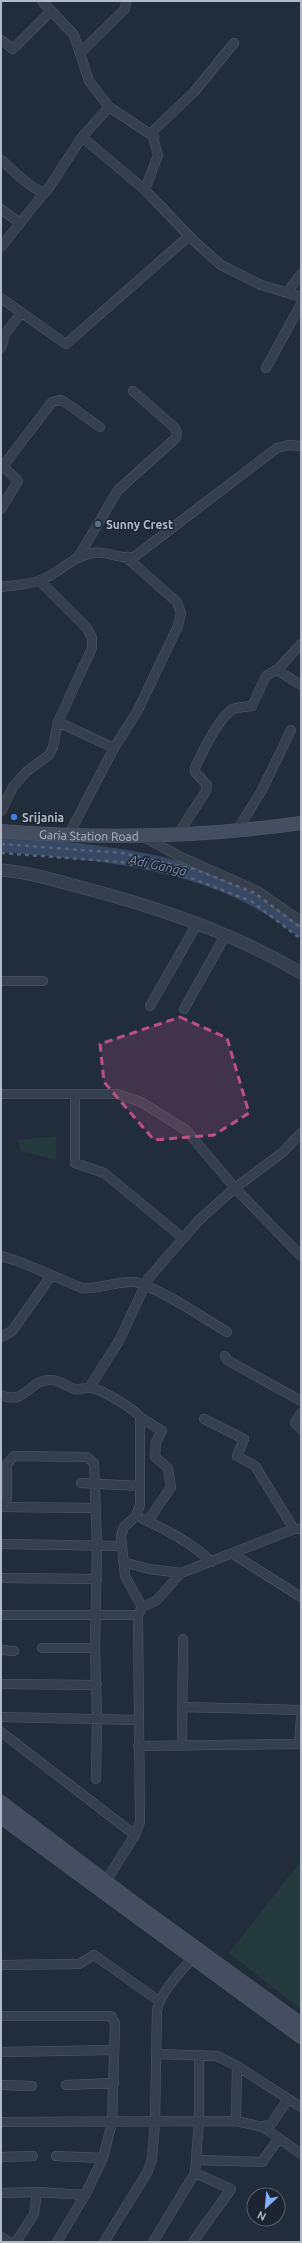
<svg xmlns="http://www.w3.org/2000/svg" width="302" height="2243" font-family="Ubuntu,sans-serif">
  <style>
    .green { fill: #243a3d }
    .lines { fill: none; stroke-linecap: round; stroke-linejoin: round }
    .river { stroke: #364864; stroke-width: 16 }
    .minor-casing { stroke: #525a67; stroke-width: 10 }
    .tertiary-casing { stroke: #525a67; stroke-width: 13 }
    .secondary-casing { stroke: #525a67; stroke-width: 14 }
    .minor { stroke: #363f4d; stroke-width: 9 }
    .tertiary { stroke: #363f4d; stroke-width: 12 }
    .secondary { stroke: #444e60; stroke-width: 13 }
    .rail { stroke: #586374; stroke-width: 2.5; stroke-dasharray: 4 4; stroke-linecap: butt }
    .marked { fill: #bc5181; fill-opacity: 0.2; stroke: #bc5181; stroke-width: 3; stroke-dasharray: 8 5; stroke-linejoin: round }
    .service-dot { fill: #5c6f8a; stroke: #1c2431; stroke-width: 1.5 }
    .shop-dot { fill: #3f7fe0; stroke: #1c2431; stroke-width: 1.5 }
    .labels { text-anchor: middle; dominant-baseline: central; stroke-width: 3; stroke-linejoin: round; paint-order: stroke }
    .poi-label { font-size: 12px; font-weight: bold; fill: #b2bac8; stroke: #1c2431; text-anchor: start }
    .street-label { font-size: 12px; fill: #b2bac8; stroke: #1c2431 }
    .water-label { font-size: 13px; font-style: italic; fill: #798fb1; stroke: #1c2431 }
  </style>
  <rect width="100%" height="100%" fill="#222d3c"/>
  <path class="green" d="M56,1136V1160L21,1151L18,1140Z
    M301,1861V2009L229,1953Z"/>
  <g class="lines">
    <path class="river" d="M1,844C106,853 215,860 301,929"/>
    <g class="minor-casing">
      <path id="minor" d="M42,1L74,35L89,81L109,107L82,137L145,190L194,241L221,265L261,285L301,297
        M1,40L13,49L51,11
        M80,53L125,9L126,1
        M109,107L153,136
        M1,160C11,168 34,193 46,192L82,137
        M145,190L158,155L154,141L153,131L194,92L234,43
        M1,209L20,223
        M1,247L44,193
        M287,292L301,274
        M1,298L66,344L189,236
        M1,348L5,334L21,313
        M266,368L301,304
        M1,509L18,481L3,466L52,402L61,400L66,403L100,427
        M79,556L118,490L176,438L177,433L174,427L133,391
        M40,581L87,628L92,638V648L58,722L114,748
        M1,587C13,585 29,585 41,580C59,573 72,557 92,553C107,550 120,560 134,557L277,448L289,445L301,446
        M277,670L301,685
        M1,811L13,787L26,772L49,755L53,747L58,722
        M238,829L262,790L291,730
        M178,834L206,791L207,785L195,772V768C201,754 220,716 233,709C239,707 246,707 252,706L266,676L279,668L301,644
        M68,836L114,748L137,712L178,626L181,613L177,602L127,558
        M142,836L179,856L257,891L301,921
        M1,981H43
        M150,1006L197,924
        M184,1009L225,936
        M1,1094H117L141,1102L186,1130L235,1188L301,1256
        M75,1095V1163L104,1173L183,1238
        M1,1256L20,1262L82,1288C99,1290 115,1281 134,1282C153,1284 207,1320 227,1332
        M1,1337L12,1331L51,1276
        M225,1356L227,1360L301,1401
        M89,1388L119,1341L148,1279L199,1220L235,1188L283,1152L301,1133
        M1,1395C26,1406 29,1379 51,1380C59,1380 67,1386 74,1389C80,1391 84,1387 90,1388C100,1388 134,1409 140,1417V1505L136,1516L124,1527L121,1535L125,1576L142,1607
        M301,1413L295,1423L301,1429
        M140,1417L162,1431L156,1442L155,1457L168,1468L171,1487L148,1521
        M204,1419L244,1439L237,1456L255,1466L294,1529
        M81,1483L140,1486
        M1,1507L96,1508
        M4,1507L7,1498V1464L14,1456L87,1457L94,1463L97,1545L95,1648L97,1719L96,1779
        M143,1519C169,1531 191,1543 212,1562
        M1,1544L122,1546
        M233,1554L301,1597
        M123,1562L149,1569L181,1573L294,1529H301
        M1,1578L97,1579
        M1,1615H138
        M42,1648H95
        M1,1650L14,1651
        M1,1684L97,1685
        M182,1707L301,1710
        M1,1717L137,1720
        M1,1732L135,1835
        M299,1744L301,1718
        M138,1746L301,1744
        M182,1746L183,1639
        M106,1881L135,1835L140,1822L138,1615L142,1607L156,1601L181,1573
        M1,1965L79,1964L94,1955L159,2001
        M1,2016H111L115,2023L112,2123L103,2158
        M1,2052L114,2050
        M156,2054L217,2056L237,2066L301,2107
        M1,2085L32,2086
        M66,2085L114,2083
        M236,2121L237,2066
        M1,2122L236,2121L263,2127L301,2154
        M263,2127L272,2123L288,2099
        M56,2156L103,2158L85,2195
        M1,2157L33,2156
        M196,2160L262,2162L279,2138
        M1,2193L37,2192L85,2195L57,2242
        M1,2237L9,2242
        M16,2242L34,2214L37,2192
        M104,2242L147,2173L152,2159L155,2122L157,2010C162,1989 182,1971 196,1954
        M153,2242L195,2173
        M193,2242L231,2189L195,2173L199,2121V2055"/>
    </g>
    <g class="tertiary-casing">
      <path id="tertiary" d="M1,870C29,872 57,881 84,888C159,908 234,933 301,973"/>
    </g>
    <g class="secondary-casing">
      <g id="secondary">
        <path id="s1" d="M1,831C100,839 203,837 301,823"/>
        <path d="M1,1802L141,1908L301,2024"/>
        <path d="M1,1817L301,2037"/>
      </g>
    </g>
    <use href="#minor" class="minor"/>
    <use href="#tertiary" class="tertiary"/>
    <use href="#secondary" class="secondary"/>
    <path class="rail" d="M1,844L122,853L194,869L255,893L301,928
      M1,853L121,862L191,878L251,901L301,939"/>
  </g>
  <path class="marked" d="M180,1017L227,1038L249,1113L214,1135L154,1140L104,1082L100,1044Z"/>
  <circle class="service-dot" cx="98" cy="524" r="4"/>
  <circle class="shop-dot" cx="14" cy="817" r="4"/>
  <g class="labels">
    <g class="poi-label">
      <text x="106" y="524">Sunny Crest</text>
      <text x="22" y="817">Srijania</text>
    </g>
    <g class="street-label">
      <text stroke="none"><textPath href="#s1" startOffset="88">Garia Station Road</textPath></text>
    </g>
    <g class="water-label">
      <text transform="translate(158 865) rotate(12)">Adi Ganga</text>
    </g>
  </g>
  <rect width="302" height="2243" fill="none" stroke="#b2bac8" stroke-width="4"/>
  <g transform="translate(266 2207) rotate(206)"><circle r="19" fill="#1c2431" stroke="#58606d"/>
  <path d="M0-3L7 15L0 10L-7 15Z" fill="#85b0fa"/>
  <text y="-6" font-size="11" font-weight="bold" text-anchor="middle" fill="#b2bac8">N</text>
  </g>
</svg>
